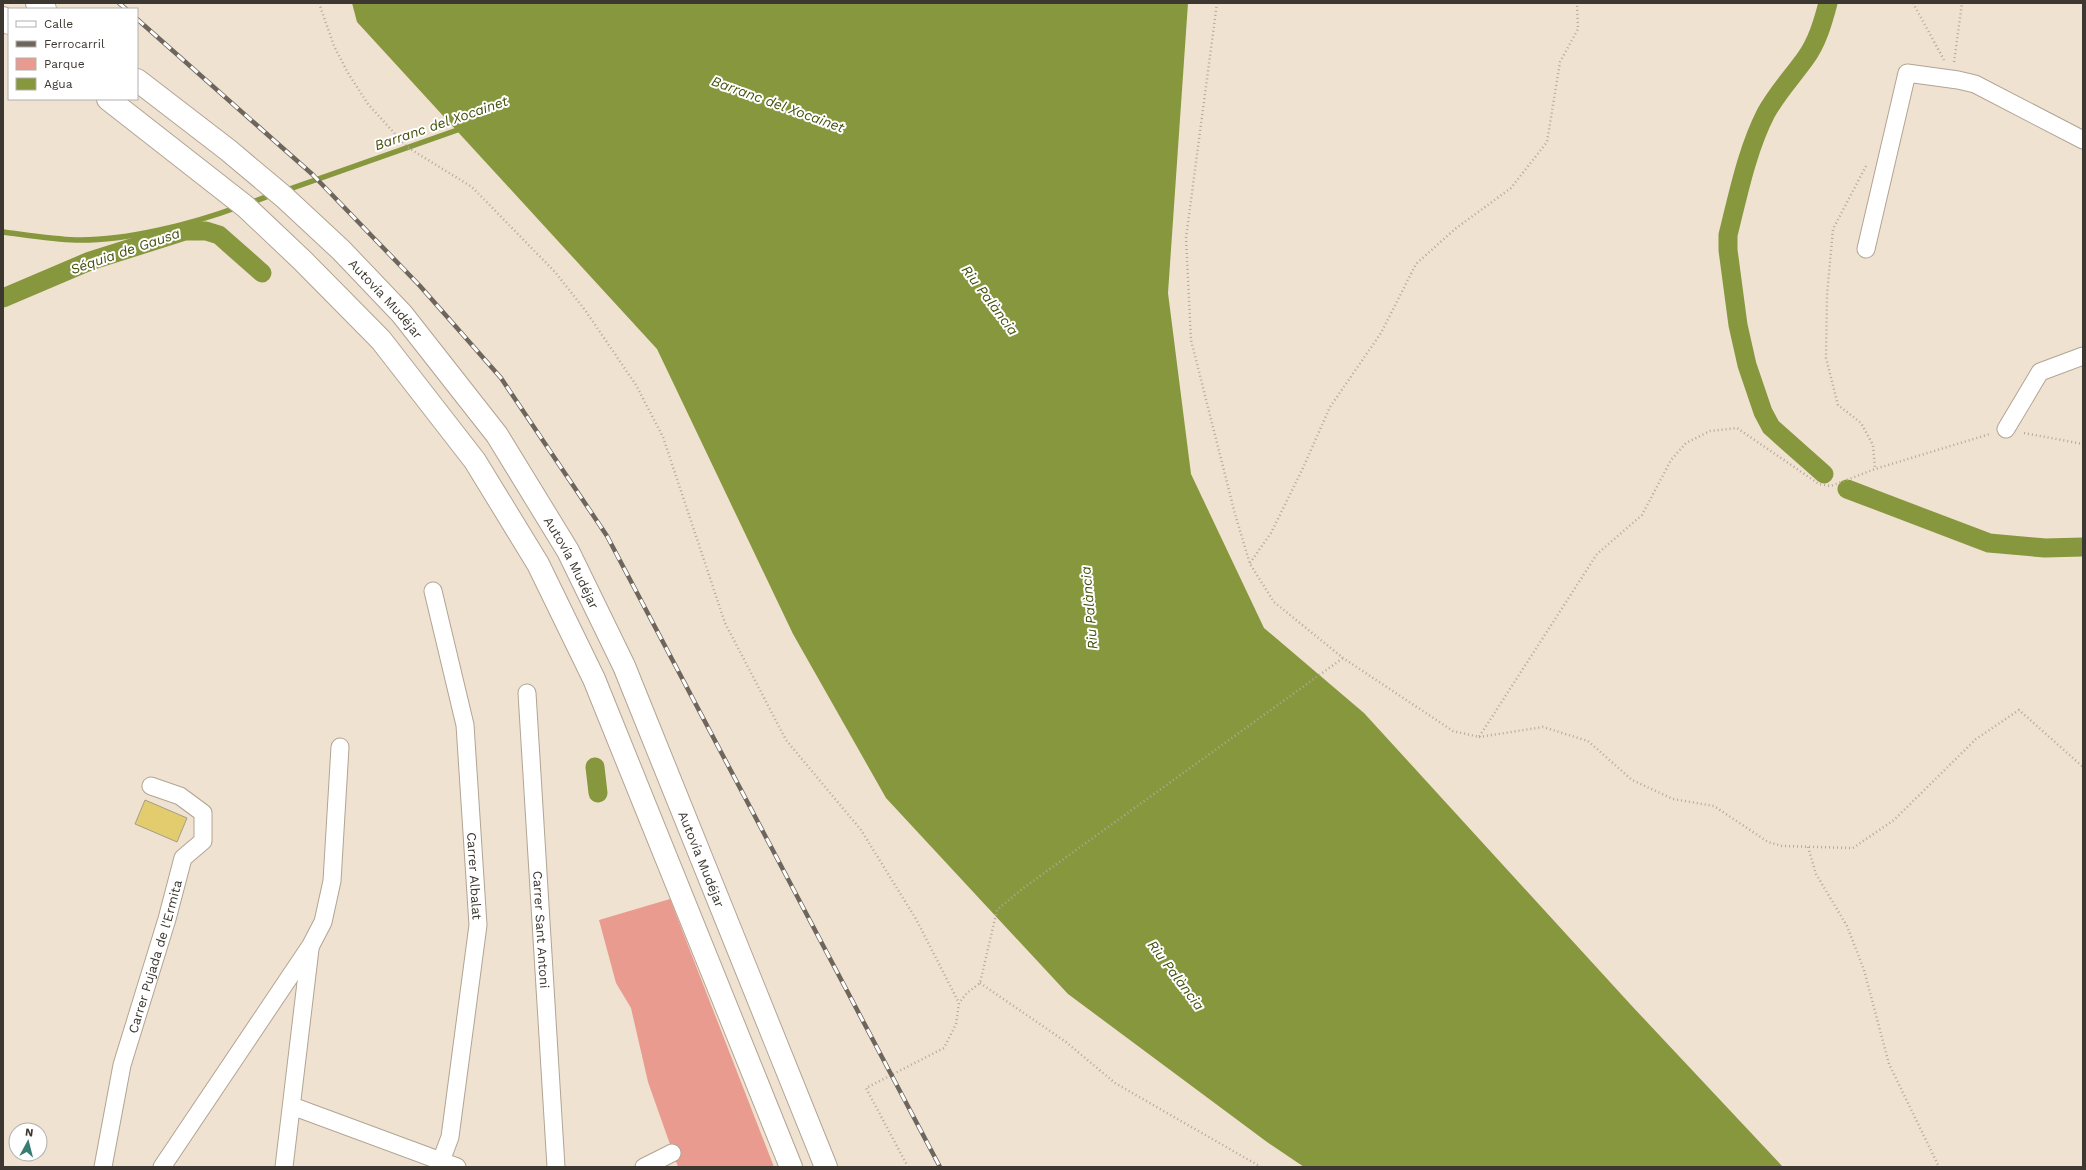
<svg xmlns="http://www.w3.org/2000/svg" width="2086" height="1170" font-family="'Work Sans',sans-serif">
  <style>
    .green { fill: #ea9b8f }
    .water { fill: #87973d }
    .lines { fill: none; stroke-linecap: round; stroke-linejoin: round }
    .stream { stroke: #87973d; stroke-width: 5.5 }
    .canal { stroke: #87973d; stroke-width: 19 }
    .building { fill: #e2cc6d; stroke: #a39e8a }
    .street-casing { stroke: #b2a493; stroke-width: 19 }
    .highway-casing { stroke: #b2a493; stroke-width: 24 }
    .path { stroke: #b3a899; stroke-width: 2.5; stroke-dasharray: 1 3; stroke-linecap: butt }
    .street { stroke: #fff; stroke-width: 17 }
    .highway { stroke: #fff; stroke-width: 22 }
    .rail-casing { stroke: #6e665c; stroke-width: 4.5 }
    .rail { stroke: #fff; stroke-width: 3; stroke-dasharray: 9; stroke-linecap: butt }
    .labels { text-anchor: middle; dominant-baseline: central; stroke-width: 4; stroke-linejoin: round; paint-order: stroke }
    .street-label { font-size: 13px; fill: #3c3730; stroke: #fff }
    .water-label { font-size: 14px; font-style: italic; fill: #46510d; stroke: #fff }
  </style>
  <rect width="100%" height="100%" fill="#f0e2d0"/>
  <path class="green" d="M670,899L774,1167H678L648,1082L631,1008L616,983L599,920Z"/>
  <path class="water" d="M352,3H1188L1168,293L1191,474L1264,628L1364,713L1631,1005L1783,1167H1304L1267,1142L1068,994L886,798L793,634L657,349L357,22Z"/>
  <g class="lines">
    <path class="stream" d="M284,191L463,128
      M250,203L274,194
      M3,232C27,235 52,239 76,240C126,241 192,224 238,207"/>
    <path class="canal" d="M3,298L90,261L185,231H206L219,235L262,273
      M1824,474L1771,427L1763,412L1747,365L1738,325L1728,250V235C1738,195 1747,150 1766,113C1777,93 1792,77 1805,59C1817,43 1823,22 1828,3
      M1847,489L1989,543L2045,548L2083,547
      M595,767L598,793"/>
  </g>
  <path class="building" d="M145,800L187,818L177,842L135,824Z"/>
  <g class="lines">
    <g class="street-casing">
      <g id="street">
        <path d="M1866,249L1907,73L1958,80L1975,84L2083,140"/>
        <path d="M2006,429L2040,372L2083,356"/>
        <path id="s1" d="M433,591L465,725L478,925L450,1137L441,1161"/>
        <path id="s2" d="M527,693L556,1167"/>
        <path d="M292,1106L457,1167"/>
        <path id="s3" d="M103,1167L122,1065L167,919L183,858L203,841V813L180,796L151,786"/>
        <path d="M162,1167L311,945L323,922L332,881L340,747"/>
        <path d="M284,1167L310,949"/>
        <path d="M644,1167L672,1153"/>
      </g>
    </g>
    <g class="highway-casing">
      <g id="highway">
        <path d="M37,3L45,9"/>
        <path d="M3,18L9,23"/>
        <path id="s4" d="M137,80L228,150L284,197L341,250L402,314L497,435L568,551L624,666L826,1167"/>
        <path d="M108,99L246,207L303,261L381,340L475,461L538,564L594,679L791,1167"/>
      </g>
    </g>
    <path class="path" d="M319,3L334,46L348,73L368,104L407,147L472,187L555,272L585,310L636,385L663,437L725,623L786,740L861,830L916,919L959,1003
      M1217,3L1186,238L1191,340L1235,514L1250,564L1274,602L1343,658L1453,731L1479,737L1597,554L1642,515L1671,460L1686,443L1710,431L1737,428L1819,484L1831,486L1875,469L1990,434
      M1913,3L1944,60
      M1954,62L1962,3
      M1866,166L1833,229L1827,295L1826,358L1838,405L1861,423L1873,445L1875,469
      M2024,433L2083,444
      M1250,563L1271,533L1303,468L1330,407L1381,333L1416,264L1455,229L1511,188L1547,142L1560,62L1578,29L1577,3
      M1479,737L1543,727L1588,741L1632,780L1673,799L1714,806L1768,842L1782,846L1853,848L1894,820L1976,739L2019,710L2083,767
      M1808,847L1816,874L1847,926L1864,970L1889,1064L1939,1167
      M980,983L1066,1042L1115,1083L1261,1167
      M908,1167L866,1088L944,1048L956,1024L959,1003L967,993L980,983L997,910L1022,889L1343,658"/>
    <use href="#street" class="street"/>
    <use href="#highway" class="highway"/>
    <g class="rail-casing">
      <path id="rail" d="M119,3L126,9
        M137,19L312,174L420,286L501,378L607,536L940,1167"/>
    </g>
    <use href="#rail" class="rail"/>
  </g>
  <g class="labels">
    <g class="street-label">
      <text stroke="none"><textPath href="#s4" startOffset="332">Autovía Mudéjar</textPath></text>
      <text stroke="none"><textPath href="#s4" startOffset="656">Autovía Mudéjar</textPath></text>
      <text stroke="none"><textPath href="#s4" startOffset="980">Autovía Mudéjar</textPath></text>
      <text stroke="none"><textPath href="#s1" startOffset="289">Carrer Albalat</textPath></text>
      <text stroke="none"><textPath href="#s2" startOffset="237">Carrer Sant Antoni</textPath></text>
      <text stroke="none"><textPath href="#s3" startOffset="217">Carrer Pujada de l'Ermita</textPath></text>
    </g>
    <g class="water-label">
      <text transform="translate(778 104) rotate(20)">Barranc del Xocainet</text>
      <text transform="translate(441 123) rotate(-19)">Barranc del Xocainet</text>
      <text transform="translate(125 251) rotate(-19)">Séquia de Gausa</text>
      <text transform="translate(990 300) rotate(53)">Riu Palància</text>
      <text transform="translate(1089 608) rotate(-95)">Riu Palància</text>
      <text transform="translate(1176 975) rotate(53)">Riu Palància</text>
    </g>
  </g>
  <rect width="2086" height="1170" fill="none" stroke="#3c3730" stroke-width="8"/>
  <rect x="8" y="8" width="130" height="92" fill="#ffffff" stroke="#b1afac"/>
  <rect x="16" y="21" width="20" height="6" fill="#ffffff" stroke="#b1afac"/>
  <text x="44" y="28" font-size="12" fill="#3c3730">Calle</text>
  <rect x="16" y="41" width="20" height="6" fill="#6e665c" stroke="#b1afac"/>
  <text x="44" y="48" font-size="12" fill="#3c3730">Ferrocarril</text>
  <rect x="16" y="58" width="20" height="12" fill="#ea9b8f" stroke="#b1afac"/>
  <text x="44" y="68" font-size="12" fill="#3c3730">Parque</text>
  <rect x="16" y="78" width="20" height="12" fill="#87973d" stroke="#b1afac"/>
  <text x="44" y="88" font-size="12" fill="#3c3730">Agua</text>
  <g transform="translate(28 1142) rotate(7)"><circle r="19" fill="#ffffff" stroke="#b1afac"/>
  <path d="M0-3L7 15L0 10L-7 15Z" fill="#367d75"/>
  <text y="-6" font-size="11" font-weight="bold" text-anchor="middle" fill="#3c3730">N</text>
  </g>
</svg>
